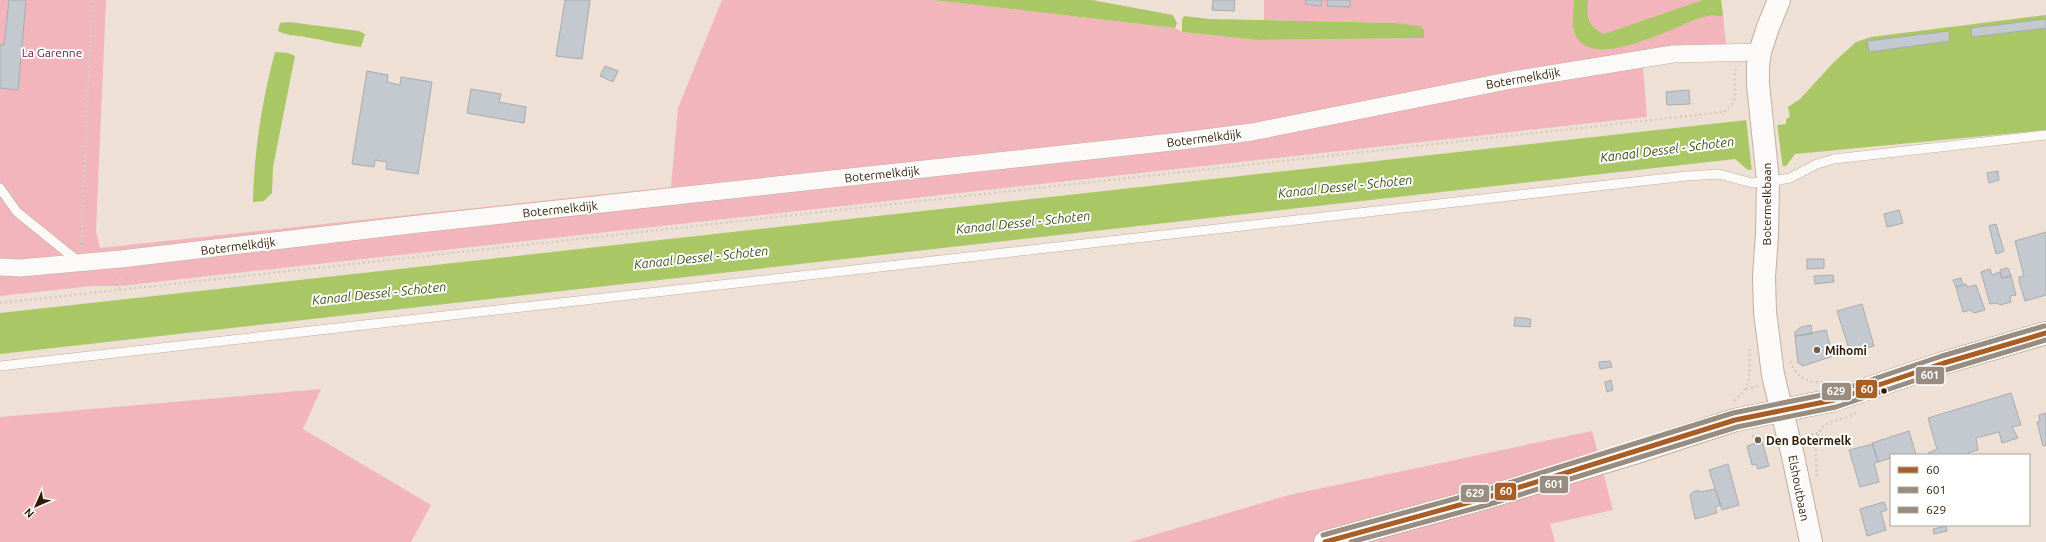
<svg xmlns="http://www.w3.org/2000/svg" width="2046" height="542" font-family="Ubuntu,sans-serif">
  <style>
    .green { fill: #f2b5bb }
    .water { fill: #a9c764 }
    .pier { fill: #eee0d4 }
    .building { fill: #c4c9cf; stroke: #a7acb0 }
    .lines { fill: none; stroke-linecap: round; stroke-linejoin: round }
    .lane-casing { stroke: #c0af9f; stroke-width: 10 }
    .street-casing { stroke: #c0af9f; stroke-width: 18 }
    .secondary-casing { stroke: #c0af9f; stroke-width: 24 }
    .path { stroke: #d1ccc7; stroke-width: 2.5; stroke-dasharray: 2 3; stroke-linecap: butt }
    .lane { stroke: #fcfaf9; stroke-width: 9 }
    .street { stroke: #fcfaf9; stroke-width: 17 }
    .secondary { stroke: #fcfaf9; stroke-width: 22 }
    .bus-1-casing { stroke: #fff; stroke-width: 8 }
    .bus-2-casing { stroke: #fff; stroke-width: 8 }
    .bus-3-casing { stroke: #fff; stroke-width: 8 }
    .bus-1 { stroke: #a85e24; stroke-width: 5 }
    .bus-2 { stroke: #988d80; stroke-width: 5 }
    .bus-3 { stroke: #988d80; stroke-width: 5 }
    .poi-dot { fill: #72604c; stroke: #fff; stroke-width: 1.5 }
    .bus-dot { fill: #301b02; stroke: #fff; stroke-width: 1.5 }
    .labels { text-anchor: middle; dominant-baseline: central; stroke-width: 4; stroke-linejoin: round; paint-order: stroke }
    .park-label { font-size: 12px; fill: #731d36; stroke: #fff }
    .street-label { font-size: 12px; fill: #301b02; stroke: #fff }
    .poi-label { font-size: 12px; font-weight: bold; fill: #301b02; stroke: #fff; text-anchor: start }
    .water-label { font-size: 13px; font-style: italic; fill: #3a4e1a; stroke: #fff }
    .line-badge { stroke: #fff; stroke-width: 1.5 }
    .badge-label { font-size: 11px; text-anchor: middle; font-weight: bold; fill: #fff }
  </style>
  <rect width="100%" height="100%" fill="#eee0d4"/>
  <path class="green" d="M0,0H106L96,231L100,248L671,187L678,108L722,0H933L1175,28L1182,32L1258,40L1424,38L1423,30L1395,23L1264,20V0H1574L1573,30L1603,49L1640,42L1705,16H1721L1723,14L1726,45L1642,54L1647,117L119,286H92L0,296Z
    M1588,0H1705L1604,34C1587,25 1587,18 1588,0Z
    M321,389L303,429L431,505L411,542H0V417Z
    M1592,431L1613,510L1550,524L1555,542H1130L1289,495Z"/>
  <path class="water" d="M933,0H1092L1173,15L1177,23L1175,28Z
    M1574,0H1588C1587,18 1587,25 1604,34L1703,0H1721L1723,14L1722,16C1716,16 1709,15 1703,17C1677,25 1587,76 1574,31C1571,22 1574,9 1574,0Z
    M2046,15V130L1795,154L1786,166L1748,170L1735,159L0,354V313L1747,120L1749,128L1786,124V119L1790,117L1788,107L1800,99L1833,63L1856,42L1871,37Z
    M1184,16L1209,19L1395,23L1420,26L1424,30V38L1258,40L1182,32V20Z
    M289,22L359,31L365,34L361,47C342,45 324,40 305,37C296,35 287,36 278,31L280,23Z
    M275,52L288,53L295,56L273,167L272,193L264,201L253,202C254,152 262,100 275,52Z"/>
  <path class="pier" d="M1746,118L1749,119L1750,126L1777,123L1783,169L1752,172Z"/>
  <path class="building" d="M9,0H26L18,90L0,88V45H4Z
    M565,0H590L582,59L556,56Z
    M1213,0H1235L1234,11L1212,10Z
    M1306,0H1322L1321,6L1305,4Z
    M1327,0H1350V7L1327,6Z
    M2046,19V28L1972,37L1971,28Z
    M1949,31L1950,41L1869,52L1867,41Z
    M605,66L618,71L613,82L600,76Z
    M367,71L388,75L387,82L400,85L401,77L432,82L418,174L386,169L387,162L375,160L374,167L352,164Z
    M471,89L501,94L499,102L526,107L524,123L467,113Z
    M1689,90L1690,104L1667,105L1666,92Z
    M1998,171L1999,180L1989,183L1987,173Z
    M1899,210L1903,223L1887,227L1884,214Z
    M1996,224L2004,251L1996,254L1989,226Z
    M2046,232V295L2025,301L2019,281V277L2024,276L2015,241Z
    M1807,259H1824V268L1807,269Z
    M2008,268L2011,276L2002,278L2000,270Z
    M1990,269L1992,275L2000,272L2002,278L2011,276L2016,295L2010,296L2011,302L2000,305L1997,303L1990,304L1981,272Z
    M1833,275L1834,282L1815,284L1814,276Z
    M1961,278L1963,285L1956,287L1953,280Z
    M1966,284L1967,287L1976,285L1985,310L1974,313L1970,310L1963,312L1956,287Z
    M1862,304L1874,346L1850,352L1837,311Z
    M1515,317L1531,319L1530,327L1514,326Z
    M1811,325L1812,334L1795,336V332L1801,327Z
    M1826,330L1833,356L1803,366L1798,363L1795,336Z
    M1610,361L1612,367L1600,369L1599,362Z
    M1611,380L1613,390L1607,392L1605,382Z
    M2011,393L2021,425L2012,427L2018,438L2002,443L1999,432L1976,438L1978,450L1968,453L1969,455H1929L1928,453L1937,449L1928,418Z
    M2046,413V445L2043,446L2037,422L2040,421L2039,415Z
    M1909,431L1916,455H1891V458L1878,462L1872,443Z
    M1762,441L1769,466L1758,469L1756,464L1752,465L1747,446Z
    M1873,444L1878,462L1874,463L1879,482L1860,487L1849,450Z
    M1728,464L1739,505L1722,510L1709,470Z
    M1715,489L1721,505L1715,507L1717,513L1695,519L1690,495L1693,492L1698,490L1700,492Z
    M1884,502L1887,510L1881,512L1886,530L1867,536L1860,509Z
    M1946,526L1947,531L1934,534L1933,529Z"/>
  <g class="lines">
    <g class="lane-casing">
      <path id="lane" d="M0,188L17,212L79,262
        M0,366L1687,176L1719,174L1752,183L1779,180L1790,178L1817,164L1834,159L2046,135"/>
    </g>
    <g class="street-casing">
      <path id="street" d="M0,267L20,268L121,259L410,225L1181,141L1252,132L1512,80L1673,54L1760,52"/>
    </g>
    <g class="secondary-casing">
      <path id="secondary" d="M1779,0L1768,27L1760,52L1758,65V84L1768,181L1767,234L1764,277L1765,312L1773,375L1793,456L1811,542
        M1325,542L1485,498L1634,453L1735,420L1834,400L1944,363L2046,333"/>
    </g>
    <path class="path" d="M81,247L92,0
      M119,289L120,274
      M0,303L1724,112C1743,97 1731,87 1736,68
      M1791,361C1795,377 1807,383 1823,382
      M1746,389L1758,386
      M1734,401C1755,384 1748,370 1750,346
      M1806,435L1819,433
      M1752,436L1765,440L1770,445L1773,444
      M1817,476C1817,457 1809,429 1833,421C1841,419 1851,417 1857,412"/>
    <use href="#lane" class="lane"/>
    <use href="#street" class="street"/>
    <use href="#secondary" class="secondary"/>
    <g class="bus-1-casing">
      <path id="bus-1" d="M1325,542L1485,498L1735,420L1834,400L1944,363L2046,333"/>
    </g>
    <g class="bus-2-casing">
      <path id="bus-2" d="M1351,542L1487,505L1737,427L1836,407L1946,370L2046,340"/>
    </g>
    <g class="bus-3-casing">
      <path id="bus-3" d="M1323,535L1483,491L1733,413L1832,393L1942,356L2044,326"/>
    </g>
    <use href="#bus-1" class="bus-1"/>
    <use href="#bus-2" class="bus-2"/>
    <use href="#bus-3" class="bus-3"/>
  </g>
  <g class="poi-dot">
    <circle cx="1817" cy="350" r="4"/>
    <circle cx="1758" cy="440" r="4"/>
  </g>
  <circle class="bus-dot" cx="1884" cy="391" r="3.5"/>
  <g class="labels">
    <g class="park-label">
      <text x="52" y="52">La Garenne</text>
    </g>
    <g class="street-label">
      <text transform="translate(1523 78) rotate(-10)">Botermelkdijk</text>
      <text transform="translate(1204 138) rotate(-7)">Botermelkdijk</text>
      <text transform="translate(882 174) rotate(-6)">Botermelkdijk</text>
      <text transform="translate(1766 204) rotate(-90)">Botermelkbaan</text>
      <text transform="translate(560 209) rotate(-6)">Botermelkdijk</text>
      <text transform="translate(238 246) rotate(-7)">Botermelkdijk</text>
      <text transform="translate(1799 488) rotate(79)">Elshoutbaan</text>
    </g>
    <g class="poi-label">
      <text x="1825" y="350">Mihomi</text>
      <text x="1766" y="440">Den Botermelk</text>
    </g>
    <g class="water-label">
      <text transform="translate(1667 149) rotate(-7)">Kanaal Dessel - Schoten</text>
      <text transform="translate(1345 186) rotate(-6)">Kanaal Dessel - Schoten</text>
      <text transform="translate(1023 222) rotate(-6)">Kanaal Dessel - Schoten</text>
      <text transform="translate(701 257) rotate(-6)">Kanaal Dessel - Schoten</text>
      <text transform="translate(379 293) rotate(-6)">Kanaal Dessel - Schoten</text>
    </g>
  </g>
  <g class="line-badge">
    <rect x="1915" y="366" width="30" height="19" rx="4" fill="#988d80"/>
    <rect x="1855" y="379" width="23" height="20" rx="4" fill="#a85e24"/>
    <rect x="1821" y="382" width="31" height="19" rx="4" fill="#988d80"/>
    <rect x="1539" y="475" width="30" height="19" rx="4" fill="#988d80"/>
    <rect x="1494" y="482" width="23" height="19" rx="4" fill="#a85e24"/>
    <rect x="1460" y="484" width="30" height="19" rx="4" fill="#988d80"/>
  </g>
  <g class="badge-label">
    <text x="1930" y="379">601</text>
    <text x="1867" y="393">60</text>
    <text x="1836" y="395">629</text>
    <text x="1554" y="488">601</text>
    <text x="1506" y="495">60</text>
    <text x="1475" y="497">629</text>
  </g>
  <rect x="1890" y="454" width="140" height="72" fill="#ffffff" stroke="#aca49a"/>
  <rect x="1898" y="467" width="20" height="6" fill="#a85e24" stroke="#aca49a"/>
  <text x="1926" y="474" font-size="12" fill="#301b02">60</text>
  <rect x="1898" y="487" width="20" height="6" fill="#988d80" stroke="#aca49a"/>
  <text x="1926" y="494" font-size="12" fill="#301b02">601</text>
  <rect x="1898" y="507" width="20" height="6" fill="#988d80" stroke="#aca49a"/>
  <text x="1926" y="514" font-size="12" fill="#301b02">629</text>
  <g transform="translate(36 506) rotate(225)" stroke="#ffffff" stroke-width="3" paint-order="stroke">
  <path d="M0-3L7 15L0 10L-7 15Z" fill="#301b02"/>
  <text y="-6" font-size="11" font-weight="bold" text-anchor="middle" fill="#301b02">N</text>
  </g>
</svg>
